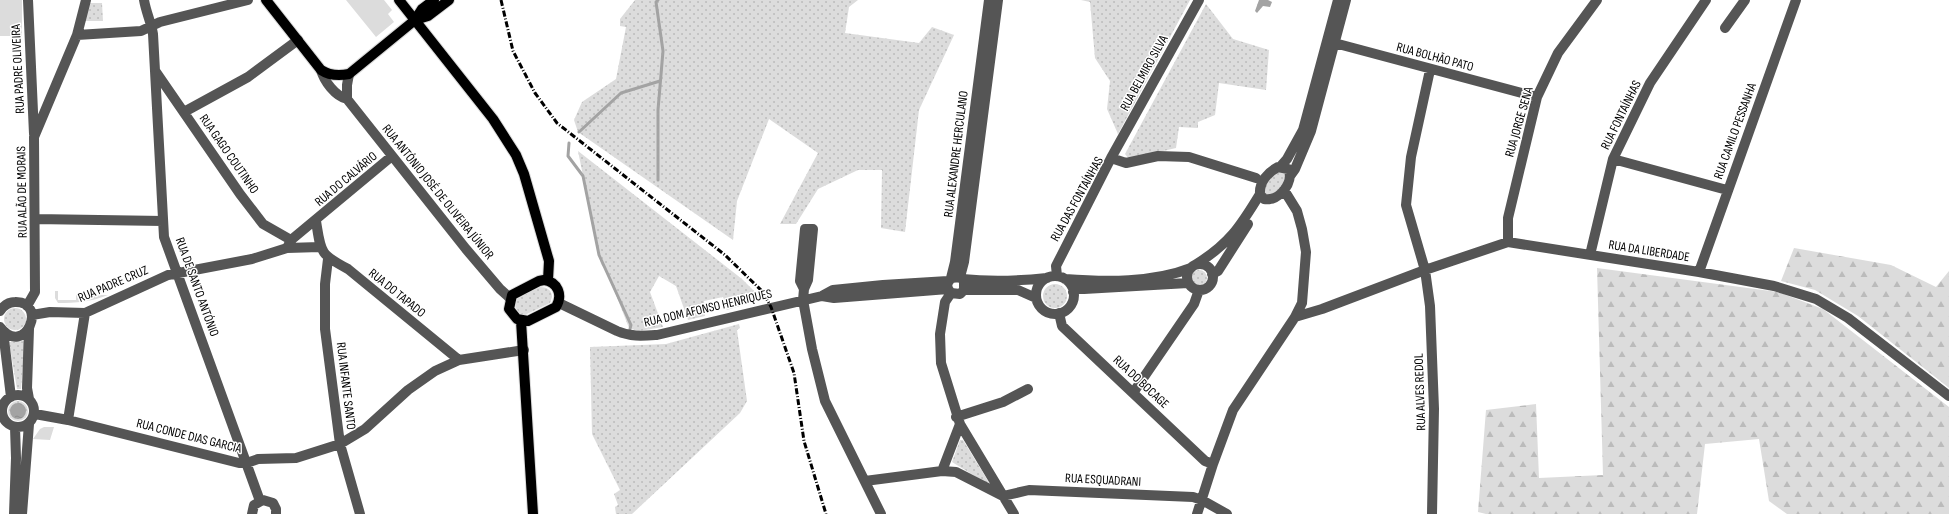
<svg xmlns="http://www.w3.org/2000/svg" width="1949" height="514" font-family="'Sofia Sans Condensed',sans-serif">
  <style>
    .grass { fill: url(#grass-dots) }
    .forest { fill: url(#forest-firs) }
    .garden { fill: #dcdcdc }
    .water { fill: url(#water-ripples) }
    .lines { fill: none; stroke-linecap: round; stroke-linejoin: round }
    .stream { stroke: #a3a3a3; stroke-width: 3 }
    .major-casing { stroke: #dbdbdb; stroke-width: 12 }
    .minor { stroke: #555; stroke-width: 10 }
    .major { stroke: #000; stroke-width: 10 }
    .rail { stroke: #000; stroke-width: 3; stroke-dasharray: 6 2 1 2; stroke-linecap: butt }
    .labels { text-anchor: middle; dominant-baseline: central; stroke-width: 3; stroke-linejoin: round; paint-order: stroke }
    .street-label { font-size: 13px; fill: #000; stroke: #fff }
  </style>
  <defs>
    <pattern id="grass-dots" width="8" height="8" patternUnits="userSpaceOnUse"><rect width="8" height="8" fill="#dcdcdc"/><path d="M2 2h.1M6 6h.1" fill="none" stroke="#bbb" stroke-width="1.8" stroke-linecap="round"/></pattern>
    <pattern id="forest-firs" width="22" height="20" patternUnits="userSpaceOnUse"><rect width="22" height="20" fill="#dcdcdc"/><path d="M5 1l3.5 6h-7zM16 11l3.5 6h-7z" fill="#bbb"/></pattern>
    <pattern id="water-ripples" width="26" height="14" patternUnits="userSpaceOnUse"><rect width="26" height="14" fill="#a3a3a3"/><path d="M2 4q2-2 4 0t4 0M15 11q2-2 4 0t4 0" fill="none" stroke="#8b8b8b"/></pattern>
  </defs>
  <rect width="100%" height="100%" fill="#fff"/>
  <path class="grass" d="M635,0H858L849,7L845,33L919,43L932,27L954,35L919,110L905,232L881,228L882,170H858L818,189L796,224H780L818,153L769,119L737,201L733,240L578,132L574,120L582,102L616,79L626,27L620,26V19Z
    M1081,0H1190L1118,134L1107,109L1110,81L1095,58L1090,2Z
    M89,3H102L103,21H84Z
    M1206,4L1233,39L1269,50L1266,90L1219,83L1215,115L1198,122V128L1179,127L1176,148L1129,159L1125,154Z
    M578,151L742,279L762,299L727,310L723,297L704,301L705,316L688,320L676,286L659,276L650,292L663,327L639,331L629,328L607,272L601,264Z
    M1286,170L1284,186L1269,197L1262,188L1270,174Z
    M1191 278a8 8 0 1 1 16 0a8 8 0 1 1-16 0Z
    M1043 296a12 12 0 1 1 24 0a12 12 0 1 1-24 0Z
    M540,287C547,287 552,290 552,297L550,303L525,315L518,313L515,305L517,298Z
    M4 319a11 11 0 1 1 22 0a11 11 0 1 1-22 0Z
    M739,324L740,328L737,330L747,401L740,413L632,514H616L615,507L618,505L614,494L620,490L592,434L590,347L666,344Z
    M25,341L21,389H17L9,342Z
    M8 411a10 10 0 1 1 20 0a10 10 0 1 1-20 0Z
    M960,440H963L991,486L952,462Z"/>
  <path class="forest" d="M1794,248L1891,265L1936,287L1949,271V388L1858,316L1815,290L1781,281Z
    M1597,268L1778,292L1823,309L1949,407V514H1787L1769,501L1759,439L1705,444L1697,514H1486L1478,512L1486,410L1536,404L1539,478L1603,475Z"/>
  <path class="garden" d="M0,0H22V36H0Z
    M346,0H384L392,10L388,14L394,22L376,37Z
    M55,291H58V300H76V295H108C91,302 76,303 58,303L55,298Z
    M44,427H54L50,440L33,439L40,429Z"/>
  <path class="water" d="M1259,0H1268L1272,2L1270,7L1263,6L1257,13L1255,11Z
    M10 411a8 8 0 1 1 16 0a8 8 0 1 1-16 0Z"/>
  <g class="lines">
    <path class="stream" d="M579,132L621,93L660,81
      M569,143L568,156L583,176L599,255L631,325L630,329
      M658,180V110L663,51L656,2L658,0"/>
    <g class="major-casing">
      <path id="major" d="M266,0L321,70C330,76 339,76 349,74L415,20L422,9L434,0
        M399,0L493,119L516,155L524,174L549,261L548,280
        M415,20L428,16L449,0
        M544,280C558,282 563,295 556,307L528,321L517,319L509,309L512,295L539,281Z
        M521,321L533,514"/>
    </g>
    <path class="minor" d="M28,0L34,134
      M144,0C146,12 151,22 153,34L164,237L260,501
      M1725,28L1745,0
      M77,35L141,31L160,22L248,0
      M1327,41L1537,97
      M321,70C324,81 335,96 347,99
      M1430,70L1411,157L1406,205L1425,270L1430,306L1434,409L1432,514
      M156,72L240,194L263,224L291,240
      M349,74L347,85V99L466,249L500,289L510,298
      M184,112L248,77L298,40
      M1111,158L1199,0
      M1613,159L1727,190
      M1278,167L1288,169C1295,182 1279,202 1264,199L1260,194C1259,182 1268,172 1278,167Z
      M1280,167L1287,159L1303,130L1338,0
      M1290,176L1295,169L1311,131L1346,0
      M35,219L163,221
      M316,221C321,252 319,254 348,269L459,360
      M1508,242V218L1537,97L1558,53L1597,0
      M287,248L320,247
      M1590,255L1613,159L1650,83L1706,0
      M328,259L325,284V329L340,444L360,514
      M1187 277a13 13 0 1 1 26 0a13 13 0 1 1-26 0Z
      M1195,265C1229,244 1240,227 1260,194
      M1699,272L1796,0
      M1212,274L1218,271L1248,224
      M1057,276L1056,266L1111,158L1126,163L1158,156L1189,157L1256,178
      M1036 295a19 19 0 1 1 38 0a19 19 0 1 1-38 0Z
      M960,277L964,262L998,0
      M951,278L960,277L964,281V290L960,294L951,293L948,289L947,284L951,278L955,262L989,0
      M962,279C991,282 1019,281 1047,278
      M1065,279C1105,282 1153,283 1191,268
      M804,289L800,281L805,229H813L808,280L804,289L803,300L812,349L825,401L881,514
      M964,290H1018L1036,298
      M1073,292L1078,289H1084L1188,283
      M951,293L945,302L940,334L941,363L960,424L1014,514
      M822,296L834,298L948,289
      M559,303L617,331C631,337 642,336 657,335L822,296L833,290L883,285L948,281
      M27,306L35,292L34,137L77,35L86,0
      M0,311C4,305 8,302 15,302C49,301 25,359 0,327
      M1059,313L1062,326L1205,461L1213,464
      M32,315L50,312L85,313L168,275L252,259L287,248L291,240L392,156
      M1295,317L1322,309L1425,270L1508,242L1699,272L1774,286L1816,299L1848,318L1949,396
      M3,331L11,397
      M1133,393L1194,304L1199,290
      M2 411a16 16 0 1 1 32 0a16 16 0 1 1-32 0Z
      M29,399L27,388L29,329
      M35,414L68,420L239,463H247L258,459L296,458L340,444L365,429L408,390L435,371L459,360L524,350
      M956,417L1003,402L1028,389
      M68,420L85,313
      M942,471L960,424
      M865,481L942,471L956,472L1003,496L1029,490L1193,497L1202,500L1227,514
      M14,514L16,458L15,427
      M22,514L29,424
      M252,514L254,505L263,500L273,503L276,509V514
      M1197,514L1213,464L1233,410L1295,317L1302,303L1306,252L1302,229L1297,211L1284,190"/>
    <use href="#major" class="major"/>
    <path class="rail" d="M501,0L513,51L535,93L557,123L725,255L763,292L771,307L794,373L804,441L826,514"/>
  </g>
  <g class="labels">
    <g class="street-label">
      <text transform="translate(1435 57) rotate(15)">RUA BOLHÃO PATO</text>
      <text transform="translate(18 69) rotate(-93)">RUA PADRE OLIVEIRA</text>
      <text transform="translate(1144 73) rotate(-61)">RUA BELMIRO SILVA</text>
      <text transform="translate(1621 115) rotate(-64)">RUA FONTAÍNHAS</text>
      <text transform="translate(1519 122) rotate(-74)">RUA JORGE SENA</text>
      <text transform="translate(1735 131) rotate(-70)">RUA CAMILO PESSANHA</text>
      <text transform="translate(229 154) rotate(55)">RUA GAGO COUTINHO</text>
      <text transform="translate(956 154) rotate(-83)">RUA ALEXANDRE HERCULANO</text>
      <text transform="translate(346 179) rotate(-40)">RUA DO CALVÁRIO</text>
      <text transform="translate(22 192) rotate(-91)">RUA ALÃO DE MORAIS</text>
      <text transform="translate(438 192) rotate(51)">RUA ANTÓNIO JOSÉ DE OLIVEIRA JÚNIOR</text>
      <text transform="translate(1077 199) rotate(-61)">RUA DAS FONTAÍNHAS</text>
      <text transform="translate(1649 251) rotate(9)">RUA DA LIBERDADE</text>
      <text transform="translate(113 284) rotate(-23)">RUA PADRE CRUZ</text>
      <text transform="translate(197 287) rotate(70)">RUA DE SANTO ANTÓNIO</text>
      <text transform="translate(397 293) rotate(39)">RUA DO TAPADO</text>
      <text transform="translate(708 308) rotate(-13)">RUA DOM AFONSO HENRIQUES</text>
      <text transform="translate(1141 382) rotate(43)">RUA DO BOCAGE</text>
      <text transform="translate(346 386) rotate(83)">RUA INFANTE SANTO</text>
      <text transform="translate(1420 392) rotate(-92)">RUA ALVES REDOL</text>
      <text transform="translate(189 436) rotate(14)">RUA CONDE DIAS GARCIA</text>
      <text transform="translate(1103 480) rotate(3)">RUA ESQUADRANI</text>
    </g>
  </g>
</svg>
